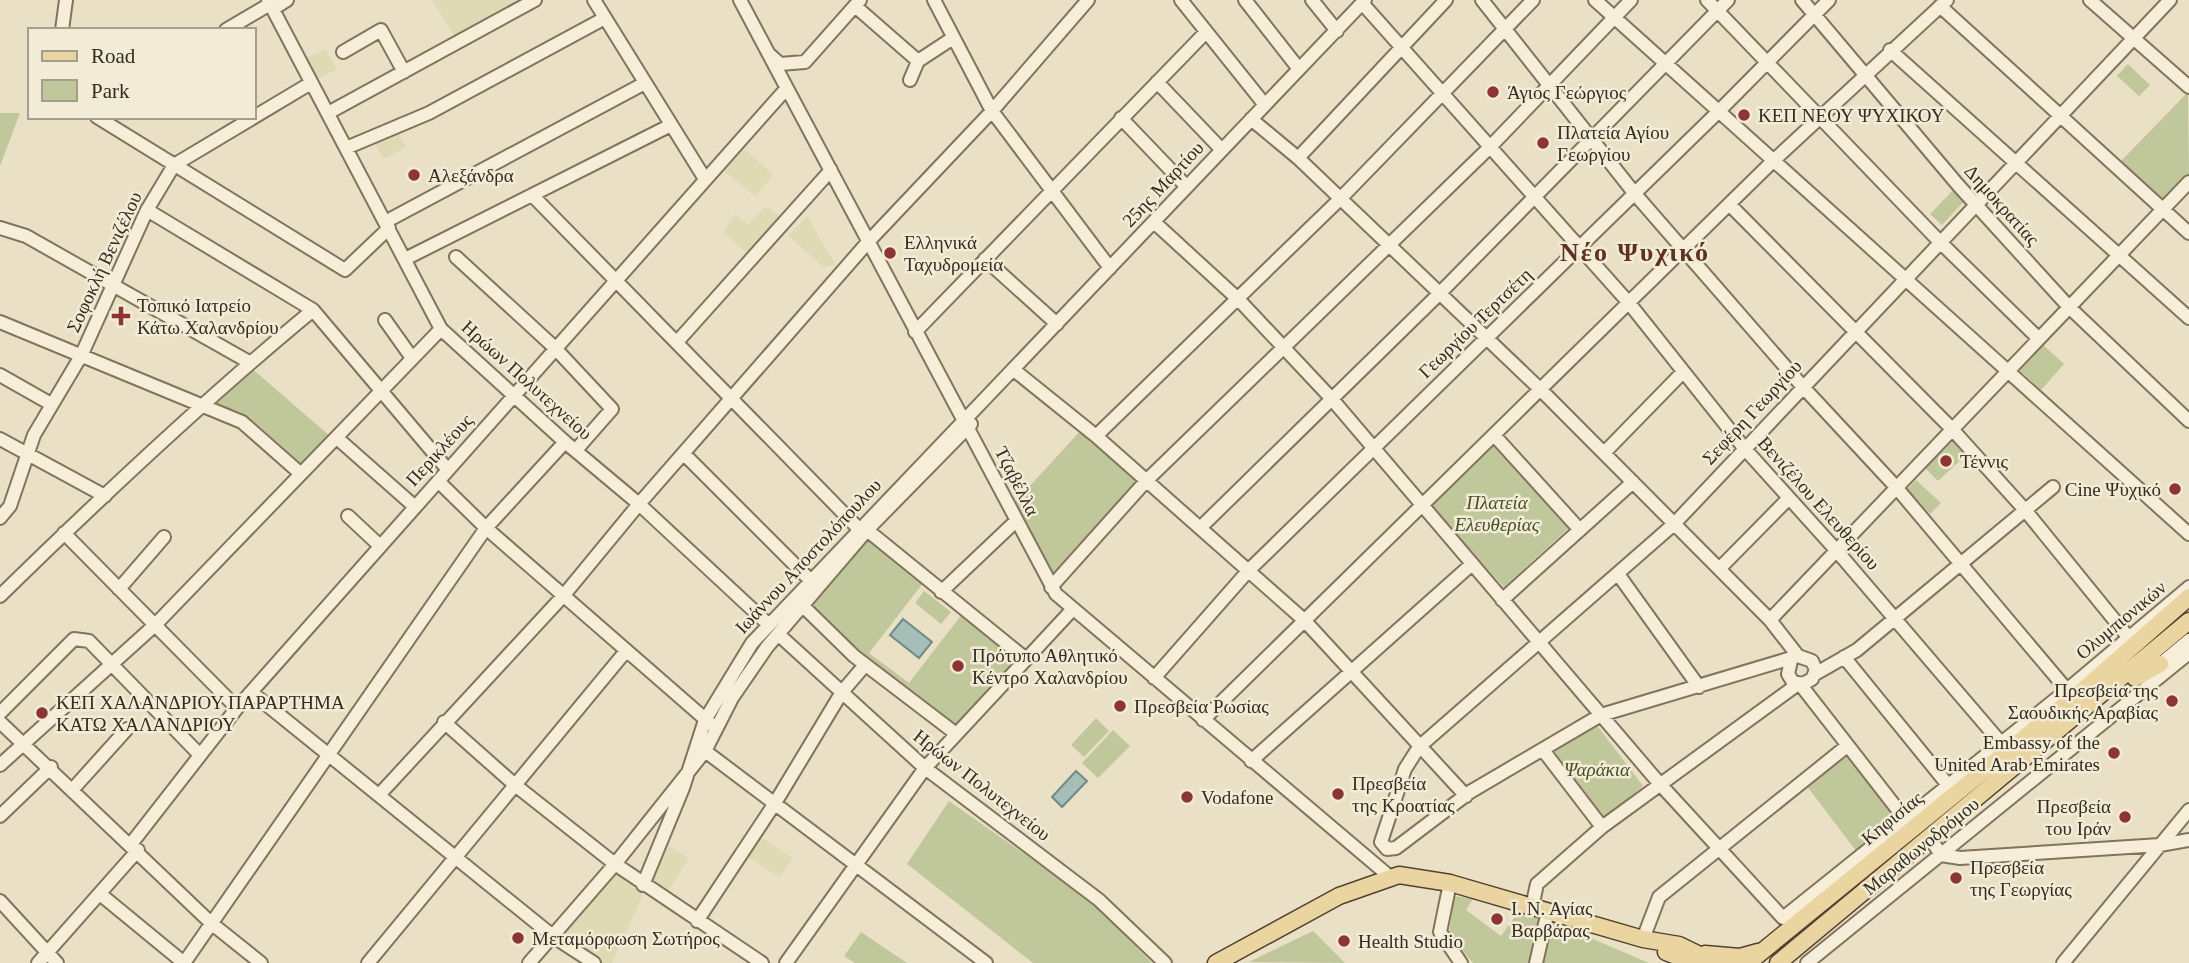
<svg xmlns="http://www.w3.org/2000/svg" width="2189" height="963" font-family="'Times New Roman',serif">
  <style>
    .farmland { fill: #dfd9b4 }
    .green { fill: #c0c79b }
    .water { fill: #a7beb8; stroke: #6e8b85; stroke-width: 2 }
    .lines { fill: none; stroke-linecap: round; stroke-linejoin: round }
    .minor-casing { stroke: #83735d; stroke-width: 16 }
    .major-casing { stroke: #524131; stroke-width: 19 }
    .minor { stroke: #f6eed8; stroke-width: 12 }
    .major { stroke: #ead5a1; stroke-width: 16 }
    .poi-dot { fill: #8d3533; stroke: #f2ebd5; stroke-width: 2.5 }
    .labels { text-anchor: middle; dominant-baseline: central; stroke-width: 5; stroke-linejoin: round; paint-order: stroke }
    .poi-label { font-size: 19px; fill: #352b20; stroke: #f2ebd5; text-anchor: start }
    .street-label { font-size: 19px; fill: #352b20; stroke: #f2ebd5 }
    .park-label { font-size: 19px; font-style: italic; fill: #445028; stroke: #f2ebd5 }
    .district-label { font-size: 26px; font-weight: bold; letter-spacing: 2px; fill: #5e3123; stroke: #f2ebd5 }
  </style>
  <rect width="100%" height="100%" fill="#eae0c6"/>
  <path class="farmland" d="M432,0H524L456,39Z
    M325,49L337,69L319,79L304,59Z
    M398,132L406,147L383,159L375,143Z
    M744,149L773,174L756,197L724,171Z
    M766,206L783,218L750,256L723,232L735,214L748,225Z
    M807,216L836,265L824,267L788,236Z
    M759,836L793,858L780,877L746,856Z
    M669,846L689,858L667,893L649,882Z
    M616,874L643,894L612,963H602L561,936Z"/>
  <path class="green" d="M2128,64L2150,85L2139,96L2117,76Z
    M2188,92L2189,178L2165,203L2121,161Z
    M0,113H20L0,166Z
    M1958,185L1968,197L1942,225L1930,214Z
    M2041,343L2064,364L2041,390L2018,369Z
    M249,366L331,437L302,467L243,417L210,404Z
    M1083,428L1142,481L1054,576L1015,502Z
    M1953,441L1966,455L1938,481L1925,468Z
    M1494,443L1570,527L1504,587L1428,504Z
    M1916,480L1941,503L1930,514L1906,491Z
    M867,530L927,578L869,653L909,683L962,614L1026,659L955,733L804,607Z
    M924,591L951,612L941,624L915,603Z
    M1096,718L1109,731L1084,757L1071,745Z
    M1596,724L1643,786L1603,820L1550,753Z
    M1113,730L1130,746L1098,778L1082,763Z
    M1847,746L1905,819L1857,852L1803,781Z
    M949,801L1090,900L1152,963H1033L907,864Z
    M1454,896L1473,899L1466,910L1501,936L1518,912L1540,917L1530,963H1473L1449,934Z
    M1553,922L1649,963H1543Z
    M1313,931L1345,963L1249,962Z
    M861,932L907,963H855L844,956Z"/>
  <path class="water" d="M903,619L932,642L919,658L890,635Z
    M1076,771L1087,781L1062,807L1052,797Z"/>
  <g class="lines">
    <g class="minor-casing">
      <path id="minor" d="M268,0L441,329L565,442L639,504L768,624
        M594,0L705,179
        M740,0L1056,594L1389,876
        M934,0L992,111L1110,268
        M1181,0L1265,105
        M1245,0L1299,69
        M1312,0L1337,31
        M1482,0L1635,194L1803,387L1896,487L2067,690
        M1595,0L2189,534
        M1707,0L1939,241L2038,338
        M1802,0L1958,185L2069,307L2189,421
        M2090,0L2189,87
        M1362,3L1629,303L1745,449L1836,550L2001,743
        M855,6L918,61
        M1940,6L2189,233
        M273,9L287,0
        M62,30L66,0
        M226,30L270,4
        M1890,50L2189,318
        M343,52L381,30L404,72
        M770,55L780,64L805,62L860,0
        M910,80L918,61L953,38
        M1157,82L1222,150
        M328,113L535,0
        M97,117L345,270L389,228
        M1121,118L1187,187
        M1251,119L1298,158L1541,390L1770,620L1798,656
        M346,148L429,113L605,18
        M1298,158L1446,0
        M532,195L858,528
        M1730,205L1952,429L2025,510L2129,638
        M147,210L313,310L448,470
        M385,222L645,83
        M1154,222L1239,300L1331,398L1659,783L1783,918L2056,699L2189,587
        M0,228L26,236L249,362
        M456,257L554,347L612,409L576,450
        M405,259L671,125
        M985,259L1057,324
        M385,320L412,358
        M0,322L242,422L301,474
        M915,332L1206,32
        M677,342L831,170
        M1014,370L1096,436L1304,620L1466,796
        M0,375L51,404
        M1494,435L1580,530
        M1096,436L1341,198L1533,0
        M337,438L414,506
        M0,439L105,496
        M1604,453L1683,372
        M684,454L811,581
        M438,481L486,528L712,725
        M348,516L379,545
        M0,518L10,506L34,435L81,356L147,210L174,165L311,83
        M1200,528L1440,293L1728,0
        M867,530L1026,659
        M64,533L237,708
        M1719,569L1789,498
        M1618,574L1699,687
        M1051,587L1146,481L1490,147L1631,0
        M119,589L164,537
        M941,592L1016,521
        M0,596C101,497 204,400 313,310
        M1502,600L1633,482
        M804,607L854,656L955,733
        M1770,620L2189,182
        M778,634L925,768L1099,900L1165,963
        M1844,657L1948,785
        M1791,661L1788,674L1793,682L1803,684L1812,679L1816,670L1812,661L1798,656L1601,715L1470,792L1396,848L1387,849L1381,842L1405,769L1419,747L1674,524L2170,0
        M2160,664L2189,640
        M1815,674L1857,650L2053,487
        M1154,678L1249,570L1718,112L1829,0
        M1800,684L1905,819
        M251,692L554,937L594,963
        M0,713L74,639L89,641L200,755
        M1203,720L1772,162L1947,0
        M0,722L211,923L261,963
        M444,722L515,785L615,864L762,963
        M1543,750L1602,827
        M705,751L986,963
        M1251,761L1472,564
        M0,765L155,625L441,329
        M73,789L127,729
        M379,795L564,595L639,504L868,242L992,111L1088,0
        M0,816L51,767
        M1930,838L1941,855L1960,858L2160,845L2189,840
        M131,844L237,708L786,89
        M1450,883L1440,932L1461,963
        M643,885L683,788L705,720L752,643L1365,0
        M100,894L184,963
        M0,901L57,963
        M1532,907L1537,884L1602,827L1798,684
        M697,921L775,803L842,692L865,665
        M1643,939L1659,897L1847,746
        M38,963L138,850
        M184,963L486,528L565,442
        M368,963L626,651
        M529,963L615,864L705,751L732,698L767,647L867,530L971,424
        M786,963L925,768L1072,610
        M1536,963L1548,911
        M1807,963L2189,653
        M2063,963L2189,810"/>
    </g>
    <g class="major-casing">
      <path id="major" d="M2135,678L2160,664
        M1666,952L1694,963
        M1705,954L1740,957L1758,952
        M1216,963L1339,896L1399,875L1450,883L1643,939L1679,945L1716,963
        M1748,963L2083,690L2189,597
        M1778,963L2189,621"/>
    </g>
    <use href="#minor" class="minor"/>
    <use href="#major" class="major"/>
  </g>
  <g class="poi-dot">
    <circle cx="1493" cy="92" r="7"/>
    <circle cx="1744" cy="115" r="7"/>
    <circle cx="1543" cy="143" r="7"/>
    <circle cx="414" cy="175" r="7"/>
    <circle cx="890" cy="253" r="7"/>
    <path d="M117.5 305.5h7v7h7v7h-7v7h-7v-7h-7v-7h7z"/>
    <circle cx="1946" cy="461" r="7"/>
    <circle cx="2175" cy="489" r="7"/>
    <circle cx="958" cy="666" r="7"/>
    <circle cx="2172" cy="701" r="7"/>
    <circle cx="1120" cy="706" r="7"/>
    <circle cx="42" cy="713" r="7"/>
    <circle cx="2114" cy="753" r="7"/>
    <circle cx="1338" cy="794" r="7"/>
    <circle cx="1187" cy="797" r="7"/>
    <circle cx="2125" cy="817" r="7"/>
    <circle cx="1956" cy="878" r="7"/>
    <circle cx="1497" cy="919" r="7"/>
    <circle cx="518" cy="938" r="7"/>
    <circle cx="1344" cy="941" r="7"/>
  </g>
  <g class="labels">
    <g class="poi-label">
      <text x="1507" y="92">Άγιος Γεώργιος</text>
      <text x="1758" y="115">ΚΕΠ ΝΕΟΥ ΨΥΧΙΚΟΥ</text>
      <text x="1557" y="132">Πλατεία Αγίου<tspan x="1557" dy="22">Γεωργίου</tspan></text>
      <text x="428" y="175">Αλεξάνδρα</text>
      <text x="904" y="242">Ελληνικά<tspan x="904" dy="22">Ταχυδρομεία</tspan></text>
      <text x="137" y="305">Τοπικό Ιατρείο<tspan x="137" dy="22">Κάτω Χαλανδρίου</tspan></text>
      <text x="1960" y="461">Τέννις</text>
      <text x="2161" y="489" text-anchor="end">Cine Ψυχικό</text>
      <text x="972" y="655">Πρότυπο Αθλητικό<tspan x="972" dy="22">Κέντρο Χαλανδρίου</tspan></text>
      <text x="2158" y="690" text-anchor="end">Πρεσβεία της<tspan x="2158" dy="22">Σαουδικής Αραβίας</tspan></text>
      <text x="56" y="702">ΚΕΠ ΧΑΛΑΝΔΡΙΟΥ ΠΑΡΑΡΤΗΜΑ<tspan x="56" dy="22">ΚΑΤΩ ΧΑΛΑΝΔΡΙΟΥ</tspan></text>
      <text x="1134" y="706">Πρεσβεία Ρωσίας</text>
      <text x="2100" y="742" text-anchor="end">Embassy of the<tspan x="2100" dy="22">United Arab Emirates</tspan></text>
      <text x="1352" y="783">Πρεσβεία<tspan x="1352" dy="22">της Κροατίας</tspan></text>
      <text x="1201" y="797">Vodafone</text>
      <text x="2111" y="806" text-anchor="end">Πρεσβεία<tspan x="2111" dy="22">του Ιράν</tspan></text>
      <text x="1970" y="867">Πρεσβεία<tspan x="1970" dy="22">της Γεωργίας</tspan></text>
      <text x="1511" y="908">Ι. Ν. Αγίας<tspan x="1511" dy="22">Βαρβάρας</tspan></text>
      <text x="532" y="938">Μεταμόρφωση Σωτήρος</text>
      <text x="1358" y="941">Health Studio</text>
    </g>
    <g class="street-label">
      <text transform="translate(1163 184) rotate(-47)">25ης Μαρτίου</text>
      <text transform="translate(2002 205) rotate(48)">Δημοκρατίας</text>
      <text transform="translate(104 262) rotate(-65)">Σοφοκλή Βενιζέλου</text>
      <text transform="translate(1475 323) rotate(-44)">Γεωργίου Τερτσέτη</text>
      <text transform="translate(527 380) rotate(42)">Ηρώων Πολυτεχνείου</text>
      <text transform="translate(1752 412) rotate(-47)">Σεφέρη Γεωργίου</text>
      <text transform="translate(439 450) rotate(-48)">Περικλέους</text>
      <text transform="translate(1017 481) rotate(63)">Τζαβέλλα</text>
      <text transform="translate(1819 503) rotate(48)">Βενιζέλου Ελευθερίου</text>
      <text transform="translate(808 556) rotate(-47)">Ιωάννου Αποστολόπουλου</text>
      <text transform="translate(2121 620) rotate(-40)">Ολυμπιονικών</text>
      <text transform="translate(982 785) rotate(38)">Ηρώων Πολυτεχνείου</text>
      <text transform="translate(1892 818) rotate(-39)">Κηφισίας</text>
      <text transform="translate(1921 846) rotate(-39)">Μαραθωνοδρόμου</text>
    </g>
    <g class="park-label">
      <text x="1497" y="502">Πλατεία<tspan x="1497" dy="22">Ελευθερίας</tspan></text>
      <text x="1597" y="769">Ψαράκια</text>
    </g>
    <g class="district-label">
      <text x="1635" y="252">Νέο Ψυχικό</text>
    </g>
  </g>
  <rect x="28" y="28" width="228" height="91" fill="#f2ebd5" stroke="#a69e8d" stroke-width="2"/>
  <rect x="42" y="51" width="35" height="10" fill="#ead5a1" stroke="#a69e8d" stroke-width="2"/>
  <text x="91" y="63" font-size="21" fill="#352b20">Road</text>
  <rect x="42" y="80" width="35" height="21" fill="#c0c79b" stroke="#a69e8d" stroke-width="2"/>
  <text x="91" y="98" font-size="21" fill="#352b20">Park</text>
</svg>
